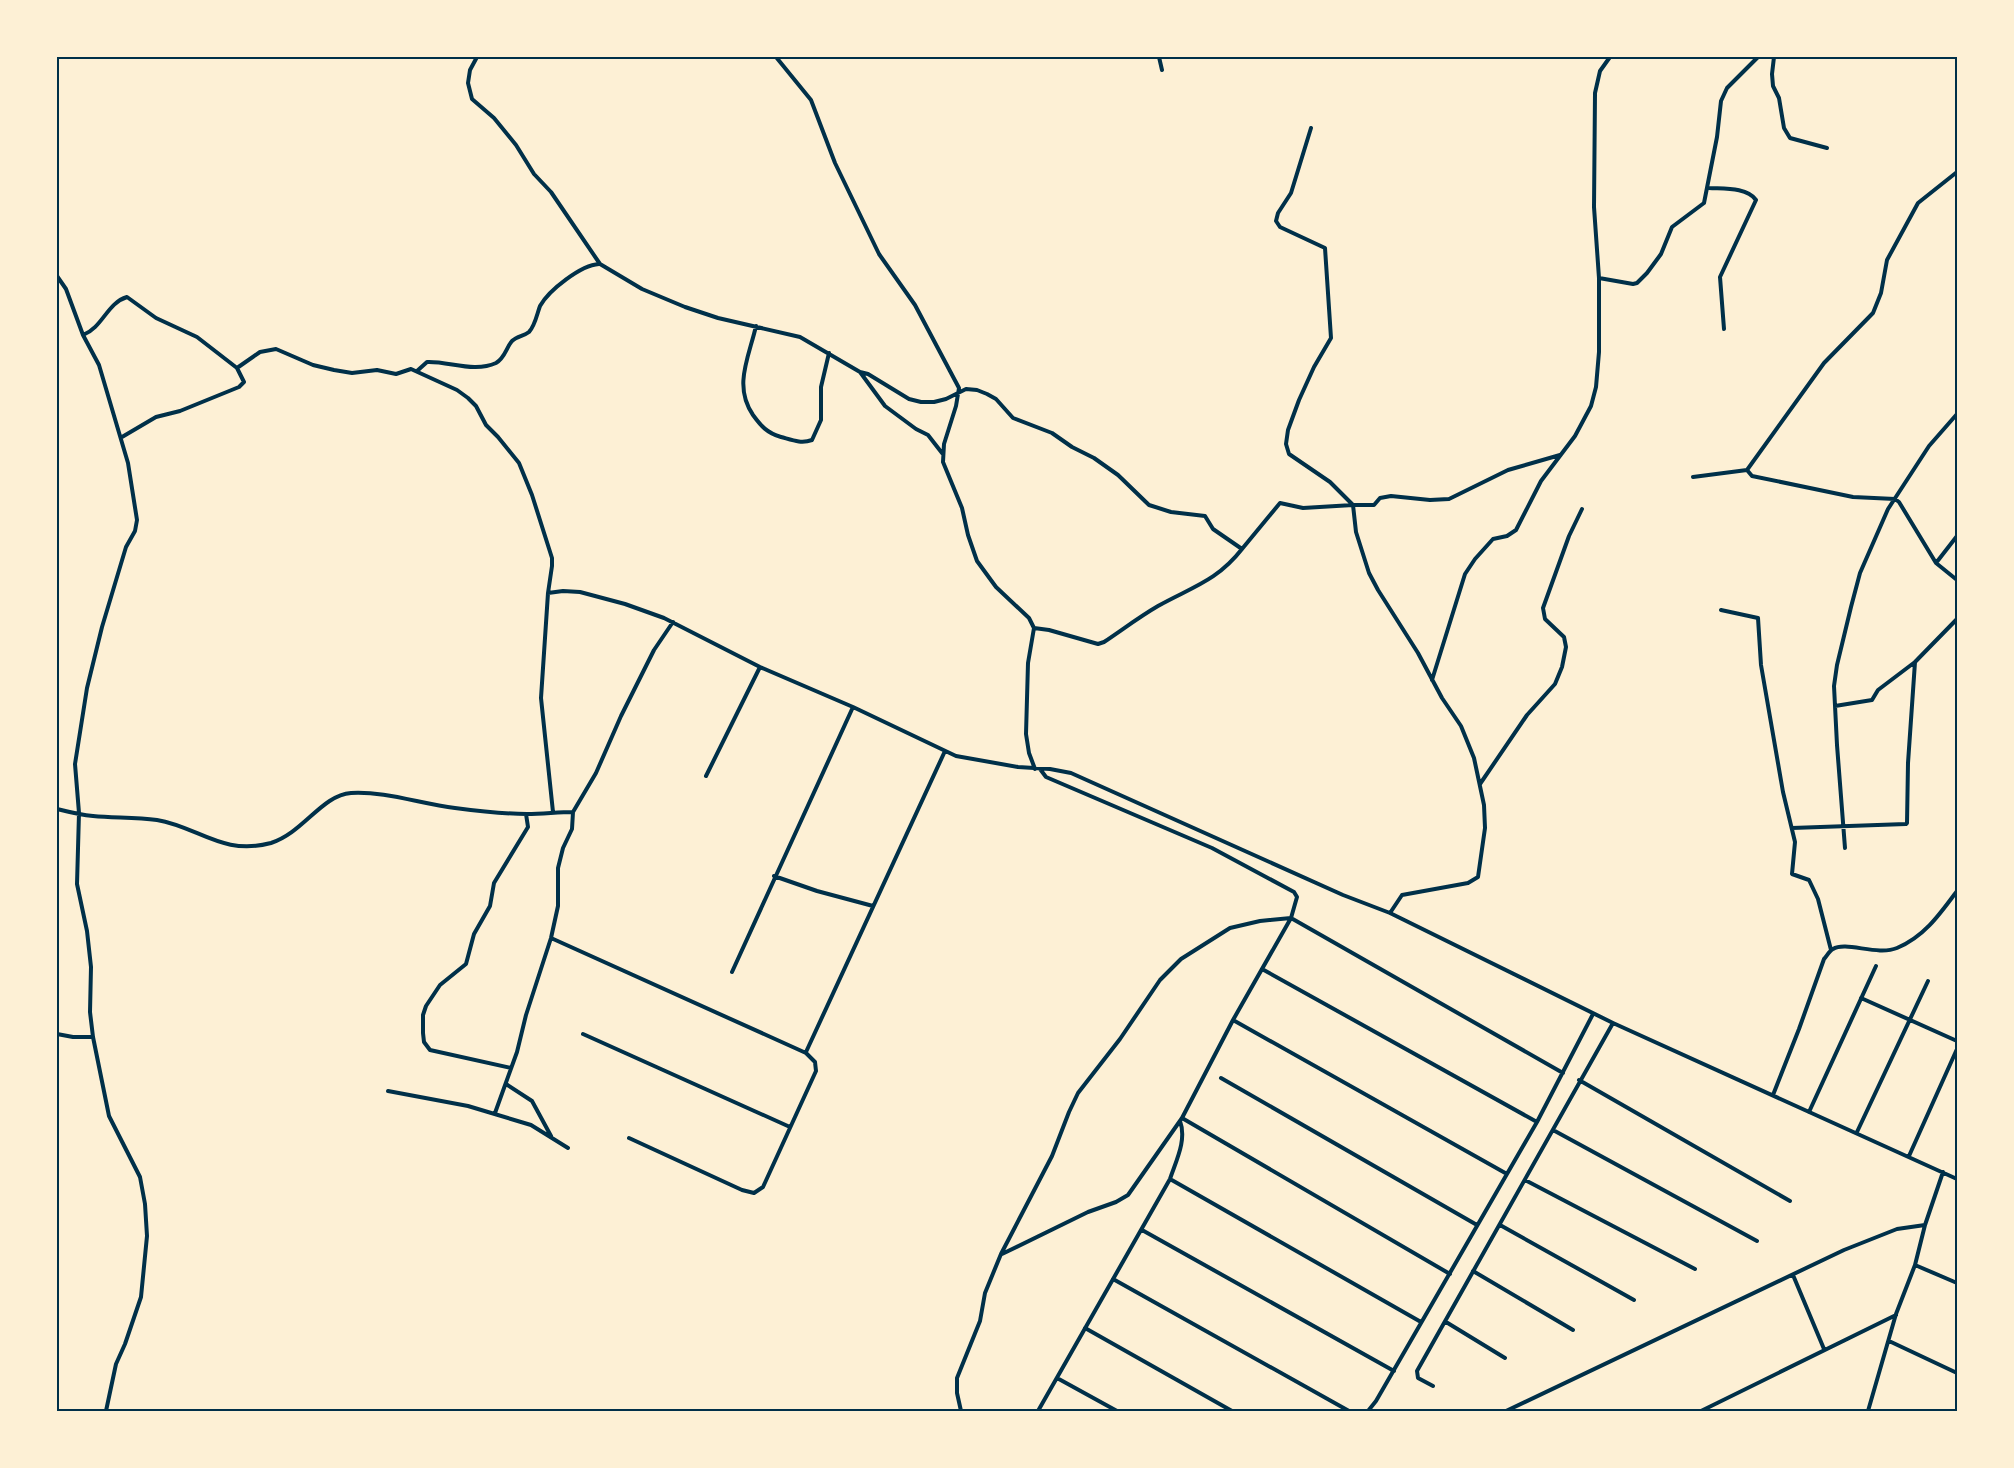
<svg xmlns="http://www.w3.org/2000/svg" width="2014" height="1468" font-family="'Sofia Sans Condensed',sans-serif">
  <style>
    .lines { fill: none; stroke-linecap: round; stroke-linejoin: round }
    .minor { stroke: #003049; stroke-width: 4 }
    .neatline { fill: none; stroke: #003049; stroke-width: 2 }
  </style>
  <rect width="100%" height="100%" fill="#fdf0d5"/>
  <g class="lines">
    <path class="minor" d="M477,57L470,70L468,83L472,99L494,118L516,145L534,174L551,192L600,264L642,289L685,307L718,318L800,337L860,372L885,406L916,429L928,435L942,453
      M776,57L811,100L835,163L879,254L915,305L959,388L956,406L944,444L943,462L962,508L968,535L977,561L996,587L1029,618L1034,628L1028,663L1026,734L1029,753L1035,769
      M1159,57L1162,70
      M1774,57L1772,74L1773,86L1779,98L1784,128L1790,138L1827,148
      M1311,128L1291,193L1278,213L1276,221L1280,227L1325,248L1331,338L1314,367L1299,400L1288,430L1286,444L1289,454L1330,482L1353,505H1374L1380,498L1391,496L1430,500L1449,499L1508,470L1560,455
      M1709,188C1723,189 1747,187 1756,200L1720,277L1724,329
      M57,276L66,289L83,335L99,365L128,463L137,520L135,531L126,547L102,627L87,688L75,764L79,813L77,884L87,931L91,967L90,1012L93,1037L109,1116L140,1177L145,1204L147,1236L141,1297L125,1344L116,1364L106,1411
      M1599,278L1633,284L1637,283L1647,273L1661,254L1672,227L1704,203L1717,137L1721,101L1727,88L1758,57
      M756,326C749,357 733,386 753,415C761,426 767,433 781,437C792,440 801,444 812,440L821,420V387L829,353
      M83,335C103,327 107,303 127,297L156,318L197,337L237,368L260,352L276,349L313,365L334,370L352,373L377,370L396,374L411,369L457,390L468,398L476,406L486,425L498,437L519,463L532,495L552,558V566L548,593
      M417,371L427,362C449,361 474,373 496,363C505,358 506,348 512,341C517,336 524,336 529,332C535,326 537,314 540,306C549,290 581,265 599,264
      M860,372L868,374L909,399L921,402H934L946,399L966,389L977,390L987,394L996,399L1013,418L1052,433L1072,447L1094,458L1118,475L1149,505L1171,512L1205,516L1213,529L1242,549L1280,503L1303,508L1353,505L1356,532L1369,573L1378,590L1418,653L1442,698L1461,726L1474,758L1484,805L1485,828L1478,877L1468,883L1402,895L1390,913
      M122,437L156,417L180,411L239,387L244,382L237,368
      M1747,470L1752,476L1853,497L1895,499L1899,502L1936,563L1957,580
      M1693,477L1747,470L1824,363L1873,313L1881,293L1887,260L1918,203L1957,172
      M1936,563L1957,536
      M1721,610L1758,618L1761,665L1783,792L1795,842L1792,874L1809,880L1818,899L1831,950
      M1034,628L1049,630L1098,644L1104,642C1122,630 1139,617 1158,606C1192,587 1217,581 1242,549
      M1432,680L1465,574L1475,559L1493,539L1507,536L1516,530L1541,481L1575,436L1591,406L1596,387L1599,352V278L1594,207L1595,93L1600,71L1610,57
      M1835,706L1872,700L1878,690L1915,662L1957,619
      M706,776L760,667
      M1480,784L1527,715L1555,684L1562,667L1566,647L1564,637L1545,619L1543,608L1569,536L1582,509
      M57,809C69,812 81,815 93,816C114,818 135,817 157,820C199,827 222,856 271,843C303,833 322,795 351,793C385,791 421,804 455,808C478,811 503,814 527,814C543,814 558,812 573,812L596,773L621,716L654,650L673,622
      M553,812L541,698L548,593L563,591L580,592L625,604L664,618L760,667L853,707L956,756L1018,767L1050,769L1071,773L1343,895L1390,913L1613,1023L1957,1179
      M1792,828L1906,824L1907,823L1908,763L1915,662
      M1845,848L1837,745L1834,686L1837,665L1851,607L1860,573L1888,509L1929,446L1957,414
      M774,876L817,891L873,906
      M551,938L806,1053L815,1062L816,1071L763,1187L754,1193L742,1190L629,1138
      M1262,969L1537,1122
      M732,972L853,707
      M1861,998L1957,1041
      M1233,1020L1507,1174
      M57,1034L73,1037H93
      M583,1034L790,1127
      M806,1052L945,751
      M511,1068L430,1050L424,1042L423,1033V1015L426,1006L440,985L466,964L474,934L490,906L494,883L528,827L526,814
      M1221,1078L1477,1225
      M1579,1080L1790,1201
      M506,1084L532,1101L551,1136
      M388,1091L468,1106L531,1125L568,1148
      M1773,1095L1799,1029L1824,959C1827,956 1829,951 1833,949C1846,941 1877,956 1897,948C1924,937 1940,914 1957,891
      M1809,1112L1876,966
      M495,1113L517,1052L526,1015L551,938L558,906V868L563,848L572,829L573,812
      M1182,1118L1450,1274
      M1553,1130L1757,1241
      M1857,1132L1928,981
      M1909,1156L1957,1049
      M1170,1179L1421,1322
      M1525,1180L1695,1269
      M1500,1225L1634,1300
      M1142,1230L1394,1371
      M1002,1254L1088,1212L1116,1202L1128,1195L1182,1118L1233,1020L1291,918L1297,897L1294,892L1212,848L1046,777L1040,769
      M1915,1265L1957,1283
      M1473,1271L1573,1330
      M1793,1275L1824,1349
      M1113,1279L1349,1411
      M1446,1322L1505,1358
      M1085,1328L1232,1411
      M1889,1341L1957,1373
      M1057,1378L1117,1411
      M1433,1386L1418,1378L1417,1371L1613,1023
      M961,1411L957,1393V1378L980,1321L985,1293L1001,1254L1052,1156L1069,1112L1078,1093L1120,1039L1160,980L1181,959L1230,928L1260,921L1291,918L1563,1073
      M1038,1411L1170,1179C1176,1161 1187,1140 1180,1121
      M1368,1411L1376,1401L1537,1122L1593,1014
      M1506,1411L1844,1250L1897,1229L1925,1225
      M1701,1411L1896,1315
      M1868,1411L1896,1314L1915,1265L1925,1225L1943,1172"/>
  </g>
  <rect width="2014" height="1468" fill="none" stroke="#fdf0d5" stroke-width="117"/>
  <rect x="58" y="58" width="1898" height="1352" class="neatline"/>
</svg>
